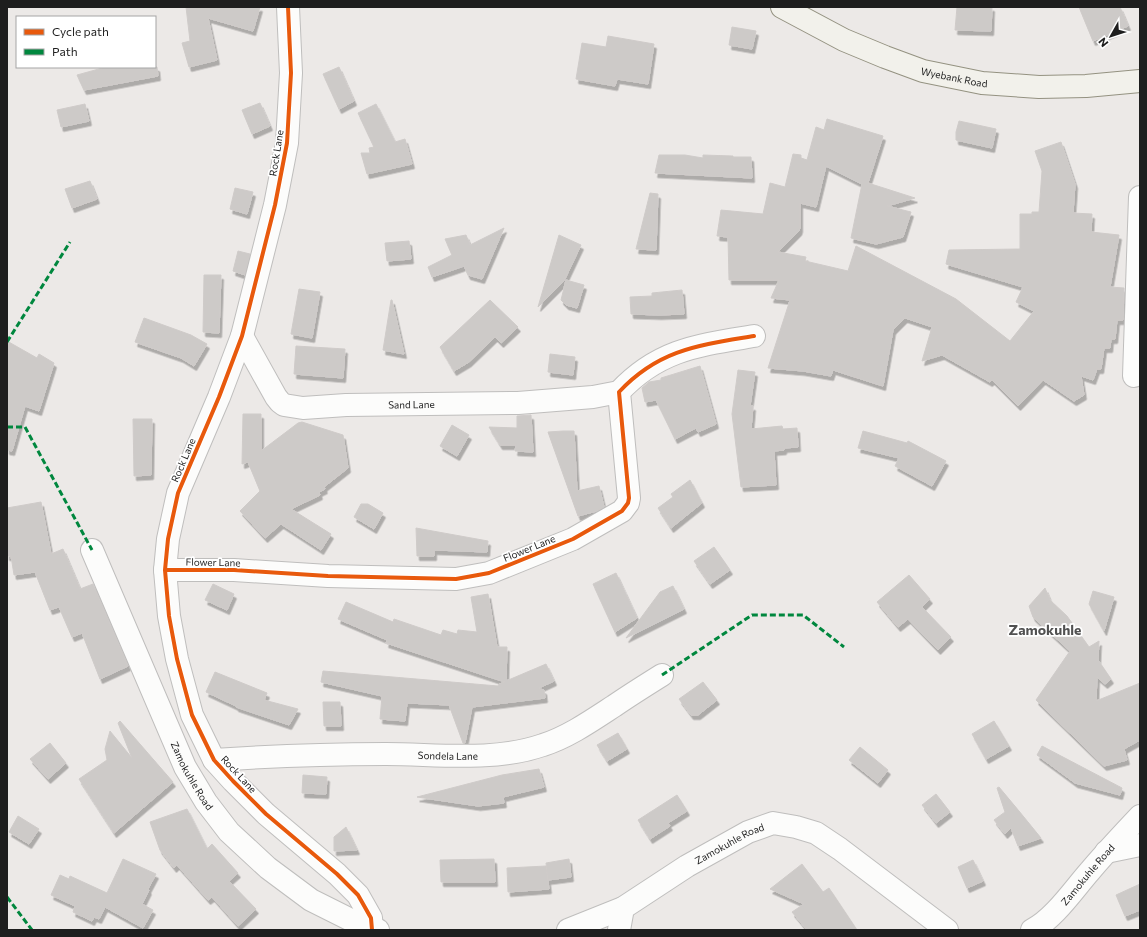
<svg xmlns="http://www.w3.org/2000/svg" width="1147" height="937" font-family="Commissioner,sans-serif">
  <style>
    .building { fill: #cdcac8; stroke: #cfcbc9; filter: url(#shadow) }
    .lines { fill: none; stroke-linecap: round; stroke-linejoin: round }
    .street-casing { stroke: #bfbebd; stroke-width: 24 }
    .secondary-casing { stroke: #949281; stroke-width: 24 }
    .street { stroke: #fcfcfb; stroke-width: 22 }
    .secondary { stroke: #f2f1eb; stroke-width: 22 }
    .quiet { stroke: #00873e; stroke-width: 3; stroke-dasharray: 6 3; stroke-linecap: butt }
    .cycleway-casing { stroke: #fff; stroke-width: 6 }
    .cycleway { stroke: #e8590c; stroke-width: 4 }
    .labels { text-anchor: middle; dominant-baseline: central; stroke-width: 3.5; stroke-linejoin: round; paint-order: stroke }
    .street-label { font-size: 10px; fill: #1e1e1e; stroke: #fff }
    .district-label { font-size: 14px; font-weight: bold; fill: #515151; stroke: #fff }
  </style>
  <defs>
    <filter id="shadow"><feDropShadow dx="2.5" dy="4.5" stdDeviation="0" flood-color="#0004"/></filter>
  </defs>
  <rect width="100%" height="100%" fill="#ece9e7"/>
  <path class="building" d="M186,7H260L253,31L208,18L217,60L189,67L182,43L190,41Z
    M957,7H992L991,31L955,30Z
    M1079,7H1120L1128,26L1093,41Z
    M732,27L756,31L752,49L729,45Z
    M608,36L654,44L648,84L617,79L615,86L576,79L582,43L606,47Z
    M106,67H157L158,76L84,90L77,75Z
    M339,67L354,101L339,109L323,74Z
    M260,103L270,126L252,134L242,110Z
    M85,104L89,121L61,127L57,110Z
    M376,104L395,142L405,139L412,164L367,174L361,153H370L369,148L374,147L358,113Z
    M827,119L883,136L868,183L915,198L887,206L911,212L903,237L876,244L851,238L862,184L826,166L816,207L800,203V228L799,231L778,252L806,257L805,261L848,271L856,246L956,299L1010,341L1034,311L1016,302L1023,287L946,264L949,250L1020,249V214H1032V212H1039L1042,171L1035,151L1061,142L1075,184L1073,213L1092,214L1091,232L1119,235L1110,287L1124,288L1123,320H1117L1115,339H1111L1110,348H1104L1101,369H1097L1093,380L1081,376L1084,395L1074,401L1043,380L1018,406L992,380L990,382L942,355L922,361L932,327L905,318L893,330L883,386L833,370L831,376L803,371L768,368L790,300L771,298L779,280H729L728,237L717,236L721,210L763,214L770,183L785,187L793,154L801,155V158L807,160L816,127L824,130Z
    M959,121L996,129L992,148L956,140V132Z
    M659,155H685L703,158V155L733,156V157H751L752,178L655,173Z
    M90,181L97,199L72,208L65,189Z
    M235,188L253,192L247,214L230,209Z
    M650,193L658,194L656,250L636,249Z
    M504,228L482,279L468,275L464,266L432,277L428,267L452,255L445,239L466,235L470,245Z
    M559,235L581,245L564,281L538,307Z
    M409,241L411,259L387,261L385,243Z
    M238,251L250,254L245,275L233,271Z
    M204,275H221L219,333L203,332Z
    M566,280L584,285L577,308L566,305L561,300Z
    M299,289L320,292L312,338L291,334Z
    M682,290L684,314L659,315L631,314L630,297L652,296V293Z
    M391,300H392L404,354L383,350Z
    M490,300L518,327L501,343L495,337L469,362L454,371L440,347Z
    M144,318L191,335L207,344L194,366L181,358L135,342Z
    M7,341L37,358L39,354L54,363L39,411L25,406L12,451L7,450Z
    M296,346L345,349L343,378L294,374Z
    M550,354L575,357L573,375L548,372Z
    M700,366L716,424L698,432L696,428L675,439L656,400L645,402L642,388L649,382L661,380V378Z
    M738,370L755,372L750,406H753L751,429L782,426L783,429L797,428L798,447L784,448V450L774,451L776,485L741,487L732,414Z
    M243,414H261V451L298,423L302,422L343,435L348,468L324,487L325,489L319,492L320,495L291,509L331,534L321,550L281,524L265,538L240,511L260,491L248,462L242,464Z
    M531,415L533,452L515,451L516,445H500L489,427L517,428V416Z
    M133,419H152L151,475L134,476Z
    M452,425L469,435L457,456L440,446Z
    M563,431H574L577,491L599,486L604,507L597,511L578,516L548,432Z
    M863,431L907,443L908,441L946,461L932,486L895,466L899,458L858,448Z
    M690,480L702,503L671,528L658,508L673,497L671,494Z
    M41,502L51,554L63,549L80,589L93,584L128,666L100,679L82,633L72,637L59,607L50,610L35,572L14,575L11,556H7V508Z
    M361,504H368L383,513L374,529L354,517Z
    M416,528L488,541L487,552L434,550V556H417Z
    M714,547L730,570L710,584L694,561Z
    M616,573L637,618L615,632L593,584Z
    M909,575L930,599L922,607L951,637L938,650L908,619L898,627L877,602Z
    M213,584L234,594L227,610L205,600Z
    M673,586L684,609L626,638L660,592Z
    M1045,588L1050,600L1067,616L1089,647L1099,641L1098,660L1111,679L1105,684L1097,677L1096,701L1140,683V740L1124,749L1127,760L1104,766L1036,700L1070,651L1033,617L1029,606Z
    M1093,591L1114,597L1104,631L1089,604Z
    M488,594L497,647H507L506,681L546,664L554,681L539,688L540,689L544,690L545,698L472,707L465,743H463L449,705L407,703L405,721L380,719L382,696L321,682L323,671L498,686L499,684L505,682L386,643L387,640L338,619L346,602L393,622L394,619L441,635L443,630L457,634L458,630L477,632L471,597Z
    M215,672L267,693L264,700L298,709L289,725L236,707V706L206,692Z
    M703,682L717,700L698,715H691L679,699Z
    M323,702H340L341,726H324Z
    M120,721L173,782L114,833L79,779L107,760L105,749L110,731L132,758L118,723Z
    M994,721L1009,746L986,759L972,734Z
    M618,733L627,749L607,761L597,745Z
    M50,743L66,763L48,779L30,759Z
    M1042,746L1122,788L1120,795L1075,783L1037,755Z
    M860,747L888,770L878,783L849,760Z
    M539,769L544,787L503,797L504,803L478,806L417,797L502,775Z
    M303,775L327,777L326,794L302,793Z
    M999,787L1019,811L1041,838L1018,846L1011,828L1005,834L994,820L1005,812L997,788Z
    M936,794L950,812L936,823L922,805Z
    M677,795L687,811L668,823L670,826L650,839L638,820Z
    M187,809L207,849L212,844L238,873L229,881L256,909L238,926L212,897L208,900L177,865L174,868L160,850L150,822Z
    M18,816L39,829L29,844L9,832Z
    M346,827L357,850L334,851V837Z
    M123,859L156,874L148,889L149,890L142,904L153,910L143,928L105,907L99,919L94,917L92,921L73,912L75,906L51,895L60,875L69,879L70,876L107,893Z
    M494,859L495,882H441L440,860Z
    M569,859L571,877L548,880L546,863Z
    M973,860L983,881L967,888L958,867Z
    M802,864L823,892L829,888L857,930H807L792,912L804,904L770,889Z
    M546,866L549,889L508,892L507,868Z
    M1140,884V910L1125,916L1116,895Z"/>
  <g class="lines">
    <g class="street-casing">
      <g id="street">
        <path d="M288,7L291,73L287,143L275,205L242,336L219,397L178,493L168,539L165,570L169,616L177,659L192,715L214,760L233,781L266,814L337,874L358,895L371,918L372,930"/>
        <path id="s1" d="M242,336L276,397L280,402L284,405L303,408L346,405L518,403L593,397L619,392"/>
        <path d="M1134,376L1140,197"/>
        <path id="s2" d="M92,550L185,767L206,802L229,832L268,868L311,900L349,919L378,930"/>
        <path d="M165,570H234L328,576L456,579L489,573L573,539L622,511L628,503L629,498L619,392C659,349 700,345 754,336"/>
        <path id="s3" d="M214,760C271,756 329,754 386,754C437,754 494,762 543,745C568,737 591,721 614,706C630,695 646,685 662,675"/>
        <path d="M1106,852L1140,845"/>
        <path id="s4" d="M568,930L623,908L687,866L748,832L773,823L796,827L816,833L840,849L947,930"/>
        <path d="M619,930L623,908"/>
        <path id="s5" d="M1032,930C1054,919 1074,889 1090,871C1106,852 1123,834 1140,816"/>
      </g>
    </g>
    <g class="secondary-casing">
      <g id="secondary">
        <path id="s6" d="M782,7L844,40L885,57L923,71L982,83L1039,87L1086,86L1140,81"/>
      </g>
    </g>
    <use href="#street" class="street"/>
    <use href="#secondary" class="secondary"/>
    <path class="quiet" d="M7,342L70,242
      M7,427H25L92,550
      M662,675L752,615H803L844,647
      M7,897L32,930"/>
    <g class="cycleway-casing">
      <path id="cycleway" d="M288,7L291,73L287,143L275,205L242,336L219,397L178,493L168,539L165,570L169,616L177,659L192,715L214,760L233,781L266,814L337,874L358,895L371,918L372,930
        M165,570H234L328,576L456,579L489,573L573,539L622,511L628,503L629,498L619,392C659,349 700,345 754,336"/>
    </g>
    <use href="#cycleway" class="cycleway"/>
  </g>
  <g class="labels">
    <g class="street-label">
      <text stroke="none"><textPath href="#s6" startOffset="187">Wyebank Road</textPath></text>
      <text transform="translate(276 153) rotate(-81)">Rock Lane</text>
      <text stroke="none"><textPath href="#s1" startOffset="209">Sand Lane</textPath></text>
      <text transform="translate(183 460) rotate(-67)">Rock Lane</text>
      <text transform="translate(529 548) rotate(-22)">Flower Lane</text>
      <text transform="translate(213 562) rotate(1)">Flower Lane</text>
      <text stroke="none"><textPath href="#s3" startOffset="234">Sondela Lane</textPath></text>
      <text transform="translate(239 774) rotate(47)">Rock Lane</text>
      <text stroke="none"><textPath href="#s2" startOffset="247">Zamokuhle Road</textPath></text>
      <text stroke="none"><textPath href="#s4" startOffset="184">Zamokuhle Road</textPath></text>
      <text stroke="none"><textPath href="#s5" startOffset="79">Zamokuhle Road</textPath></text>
    </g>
    <g class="district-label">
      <text x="1045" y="629">Zamokuhle</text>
    </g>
  </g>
  <rect width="1147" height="937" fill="none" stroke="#1e1e1e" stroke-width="16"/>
  <rect x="16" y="16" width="140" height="52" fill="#ffffff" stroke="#a5a5a5"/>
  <rect x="24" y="29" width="20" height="6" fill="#e8590c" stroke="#a5a5a5"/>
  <text x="52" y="36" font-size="12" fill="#1e1e1e">Cycle path</text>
  <rect x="24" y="49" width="20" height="6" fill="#00873e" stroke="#a5a5a5"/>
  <text x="52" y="56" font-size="12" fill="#1e1e1e">Path</text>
  <g transform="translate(1111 36) rotate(231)" stroke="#ffffff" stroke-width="3" paint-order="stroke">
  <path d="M0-3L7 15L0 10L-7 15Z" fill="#1e1e1e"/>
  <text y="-6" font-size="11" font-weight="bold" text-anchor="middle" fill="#1e1e1e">N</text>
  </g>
</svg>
